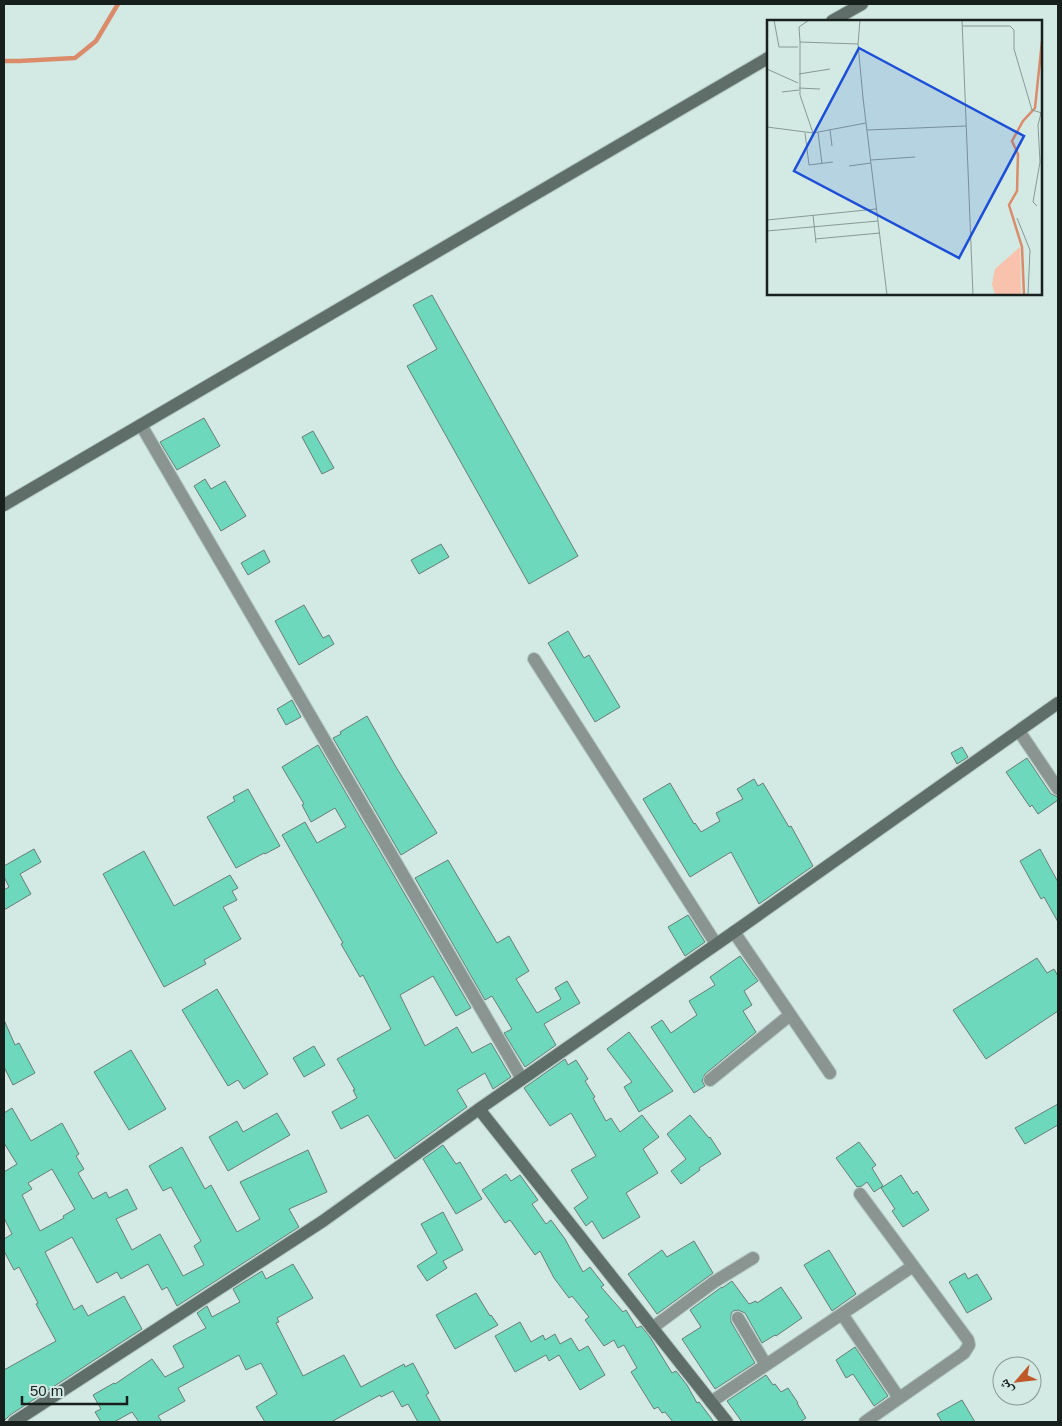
<svg xmlns="http://www.w3.org/2000/svg" width="1062" height="1426" font-family="Arial,'Noto Naskh Arabic',sans-serif">
  <style>
    .lines { fill: none; stroke-linecap: round; stroke-linejoin: round }
    .stream { stroke: #da8b6a; stroke-width: 4.5 }
    .building { fill: #6ed8bc; stroke: #687e77; fill-rule: evenodd }
    .street-casing { stroke: #b1c6c0; stroke-width: 14 }
    .secondary-casing { stroke: #b1c6c0; stroke-width: 14 }
    .street { stroke: #8a9491; stroke-width: 12 }
    .secondary { stroke: #606e69; stroke-width: 12 }
    .inset-river { fill: none; stroke: #da8b6a; stroke-width: 2.5 }
    .inset-road { fill: none; stroke: #889994; stroke-width: 1 }
    .view { fill: #1d4ed8; fill-opacity: 0.15; stroke: #1d4ed8; stroke-width: 2.5 }
    .inset-edge { fill: none; stroke: #18201e; stroke-width: 2.5 }
  </style>
  <rect width="100%" height="100%" fill="#d2eae3"/>
  <g class="lines">
    <path class="stream" d="M4,61H19L75,58L96,41L118,4"/>
  </g>
  <path class="building" d="M432,295L578,556L529,584L407,366L437,349L413,305Z
    M204,418L220,446L177,470L160,442Z
    M313,431L334,468L322,474L302,437Z
    M205,479L211,489L225,481L246,516L221,531L194,486Z
    M441,544L449,557L419,574L411,560Z
    M264,550L270,562L248,575L241,563Z
    M304,605L323,638L329,635L334,644L299,665L275,621Z
    M568,631L584,658L589,655L620,707L595,722L548,643Z
    M292,700L301,717L286,725L277,709Z
    M367,716L396,767L437,833L401,855L333,738L341,734L340,732Z
    M318,745L471,1008L456,1016L433,976L400,995L425,1046L457,1027L472,1053L491,1043L511,1077L493,1089L485,1073L457,1090L467,1107L395,1159L368,1115L341,1129L332,1112L357,1098L353,1090H355L337,1059L391,1029L363,975L360,977L341,944L343,943L282,835L305,822L317,843L346,827L335,808L311,822L302,805L304,804L282,767Z
    M962,747L968,757L957,764L951,753Z
    M1027,758L1051,794L1058,797V800L1038,814L1032,805L1030,807L1006,772Z
    M754,779L758,786L763,783L789,827L791,826L813,866L759,904L731,852L690,877L643,799L670,783L694,824L695,823L701,832L720,821L716,813L743,799L737,789Z
    M248,789L280,846L265,854L264,853L236,868L207,817L235,801L233,797Z
    M34,849L41,862L20,874L31,894L4,910V890L9,887L4,877V866Z
    M1040,849L1058,882V922L1044,897L1041,899L1020,861Z
    M144,851L174,906L230,875L238,888L232,891L237,900L223,907L241,939L204,960L206,964L164,987L103,874Z
    M448,860L497,943L509,936L529,971L516,979L537,1013L561,999L555,988L567,981L580,1003L544,1024L556,1045L525,1067L504,1033L512,1029L492,996L485,1000L415,878Z
    M688,915L705,942L685,956L668,927Z
    M740,956L758,981L744,991L752,1005L743,1011L756,1032L705,1074L702,1081L705,1086L694,1093L651,1027L662,1020L671,1033L697,1015L689,1001L715,985L710,977Z
    M1037,958L1047,973L1054,969L1058,976V1011L986,1059L953,1010Z
    M217,989L268,1074L244,1089L238,1080L228,1086L182,1010Z
    M4,1020L15,1045L19,1043L35,1073L13,1085L4,1067Z
    M629,1032L673,1091L639,1112L624,1087L632,1082L607,1049Z
    M314,1046L325,1065L304,1077L293,1058Z
    M131,1050L166,1109L129,1130L94,1072Z
    M565,1059L568,1065L576,1060L588,1079L585,1081L595,1097L593,1098L606,1121L611,1118L620,1132L642,1115L659,1137L643,1149L658,1173L626,1193L640,1217L603,1239L592,1221L586,1226L574,1208L588,1198L571,1170L596,1156L571,1113L550,1126L524,1088Z
    M1058,1104V1125L1025,1144L1015,1128Z
    M12,1108L31,1141L62,1123L79,1154L76,1156L84,1169L78,1173L93,1199L106,1192L109,1198L127,1189L137,1209L116,1219L132,1250L160,1234L183,1276L204,1265L194,1246L201,1241L171,1187L163,1191L149,1166L182,1147L205,1189L211,1185L237,1232L260,1219L240,1182L308,1150L327,1192L289,1209L299,1227L177,1306L167,1287L162,1290L148,1264L121,1279L117,1272L97,1283L72,1237L45,1252L74,1310L82,1305L88,1316L124,1296L142,1329L10,1415L4,1421V1370L56,1341L36,1304L38,1303L19,1267L14,1270L4,1251V1239L12,1234L4,1218V1172L17,1164L4,1143V1113ZM52,1169L75,1209L63,1216L64,1218L40,1231L22,1195L32,1189L28,1183Z
    M277,1113L290,1135L228,1171L209,1137L237,1121L243,1132Z
    M690,1115L709,1138L710,1137L721,1154L699,1168L700,1170L681,1184L671,1171L686,1159L667,1134Z
    M859,1142L876,1165L872,1168L883,1186L874,1192L867,1182L862,1186L857,1187L836,1158Z
    M443,1145L456,1164L460,1162L482,1199L456,1214L423,1159Z
    M506,1174L511,1181L520,1175L538,1200L532,1204L546,1224L551,1220L565,1239L583,1272L590,1267L604,1285L601,1287L623,1312L626,1310L637,1328L641,1326L650,1337L672,1373L676,1371L687,1385L697,1403L699,1402L714,1422H673L665,1412L662,1413L658,1407L654,1409L631,1372L637,1368L624,1345L618,1348L614,1340L604,1346L585,1320L589,1317L572,1296L569,1298L554,1278L540,1251L535,1255L510,1220L505,1223L482,1190Z
    M901,1175L913,1194L917,1191L929,1210L903,1227L892,1211L895,1209L881,1188Z
    M443,1212L463,1250L443,1261L447,1268L427,1281L417,1266L437,1253L421,1224Z
    M694,1241L713,1273L657,1314L628,1274L662,1250L667,1257Z
    M829,1250L856,1294L832,1311L804,1265Z
    M293,1264L313,1298L277,1318L279,1322L276,1323L303,1376L344,1355L361,1387L404,1364L405,1367L413,1363L429,1393L426,1395L441,1422H418L408,1404L402,1407L393,1391L381,1397L380,1395L331,1422H265L256,1407L277,1394L261,1363L246,1370L239,1355L178,1388L185,1401L158,1416L162,1422H139L132,1412L114,1422H101L95,1412L101,1409L93,1395L114,1383L115,1384L152,1359L165,1377L184,1367L173,1346L206,1328L197,1313L207,1306L212,1317L240,1302L233,1289L262,1271L266,1279Z
    M965,1273L968,1279L977,1274L992,1299L967,1313L949,1282Z
    M732,1281L749,1304L756,1301L757,1303L781,1287L802,1318L776,1336L775,1335L762,1343L745,1313L738,1310L733,1311L731,1314V1322L755,1363L715,1389L682,1339L701,1327L690,1310L719,1289L722,1287V1288Z
    M476,1293L490,1316L491,1315L498,1325L455,1349L436,1315Z
    M520,1322L531,1342L543,1335L545,1340L555,1334L560,1344L571,1338L579,1351L588,1346L605,1375L580,1390L559,1355L549,1361L546,1355L515,1372L495,1336Z
    M855,1347L888,1396L874,1406L853,1374L846,1378L836,1360Z
    M766,1375L773,1385L775,1384L781,1392L788,1388L798,1403H797L806,1418L800,1422H742L727,1401Z
    M962,1400L975,1422H942L937,1414Z"/>
  <g class="lines">
    <g class="street-casing">
      <path id="street" d="M141,425L522,1079
        M534,659L716,944
        M1019,731L1058,789
        M734,932L830,1073
        M710,1080L790,1015
        M860,1194L968,1340L969,1345L964,1353L865,1422
        M842,1314L899,1398
        M738,1318L766,1365
        M652,1328L714,1282L753,1258
        M711,1402L913,1266"/>
    </g>
    <g class="secondary-casing">
      <path id="secondary" d="M832,21L862,4
        M4,505L768,58
        M479,1109L727,1422
        M14,1422L323,1221L479,1109L734,932L1058,703"/>
    </g>
    <use href="#street" class="street"/>
    <use href="#secondary" class="secondary"/>
  </g>
  <g transform="translate(767 20)">
    <rect width="275" height="275" fill="#d2eae3"/>
    <path d="M253,227L254,275H228L225,264L228,249Z" fill="#f8c2ac"/>
    <path class="inset-river" d="M257,275L255,227L242,185L250,171L251,134L245,121L256,101L268,88L275,21"/>
    <path class="inset-road" d="M7,0L12,27H31M93,0L91,24L96,78L120,275M195,0L206,275M195,6H243L247,10V29L265,90L275,93M33,22L32,7L42,0M0,49L31,63M32,54L63,49M32,68L53,69M15,72L32,70M0,107L46,113L99,103M63,110L65,126M100,110L199,106M51,112L55,144M38,113L42,145L66,142M46,113L33,75V22L91,24M104,140L148,137M82,146L104,143M270,186L266,182L273,142L271,105L274,93M46,195L49,223M250,198L263,230L261,275M0,200L109,189M0,211L111,201M48,219L113,213"/>
    <path class="view" d="M92,28L257,116L192,238L27,151Z"/>
    <rect width="275" height="275" class="inset-edge"/>
  </g>
  <rect width="1062" height="1426" fill="none" stroke="#18201e" stroke-width="10"/>
  <g transform="translate(1017 1381) rotate(242)"><circle r="24" fill="#d2eae3" stroke="#889994"/>
  <path d="M0-4L9 19L0 12L-9 19Z" fill="#bf592a"/>
  <text y="-8" font-size="14" font-weight="bold" text-anchor="middle" fill="#18201e">ش</text>
  </g>
  <path d="M22 1396v8h105v-8" fill="none" stroke="#18201e" stroke-width="2.5"/>
  <text x="30" y="1396" font-size="15" fill="#18201e" stroke="#d2eae3" stroke-width="4" paint-order="stroke">50 m</text>
</svg>
